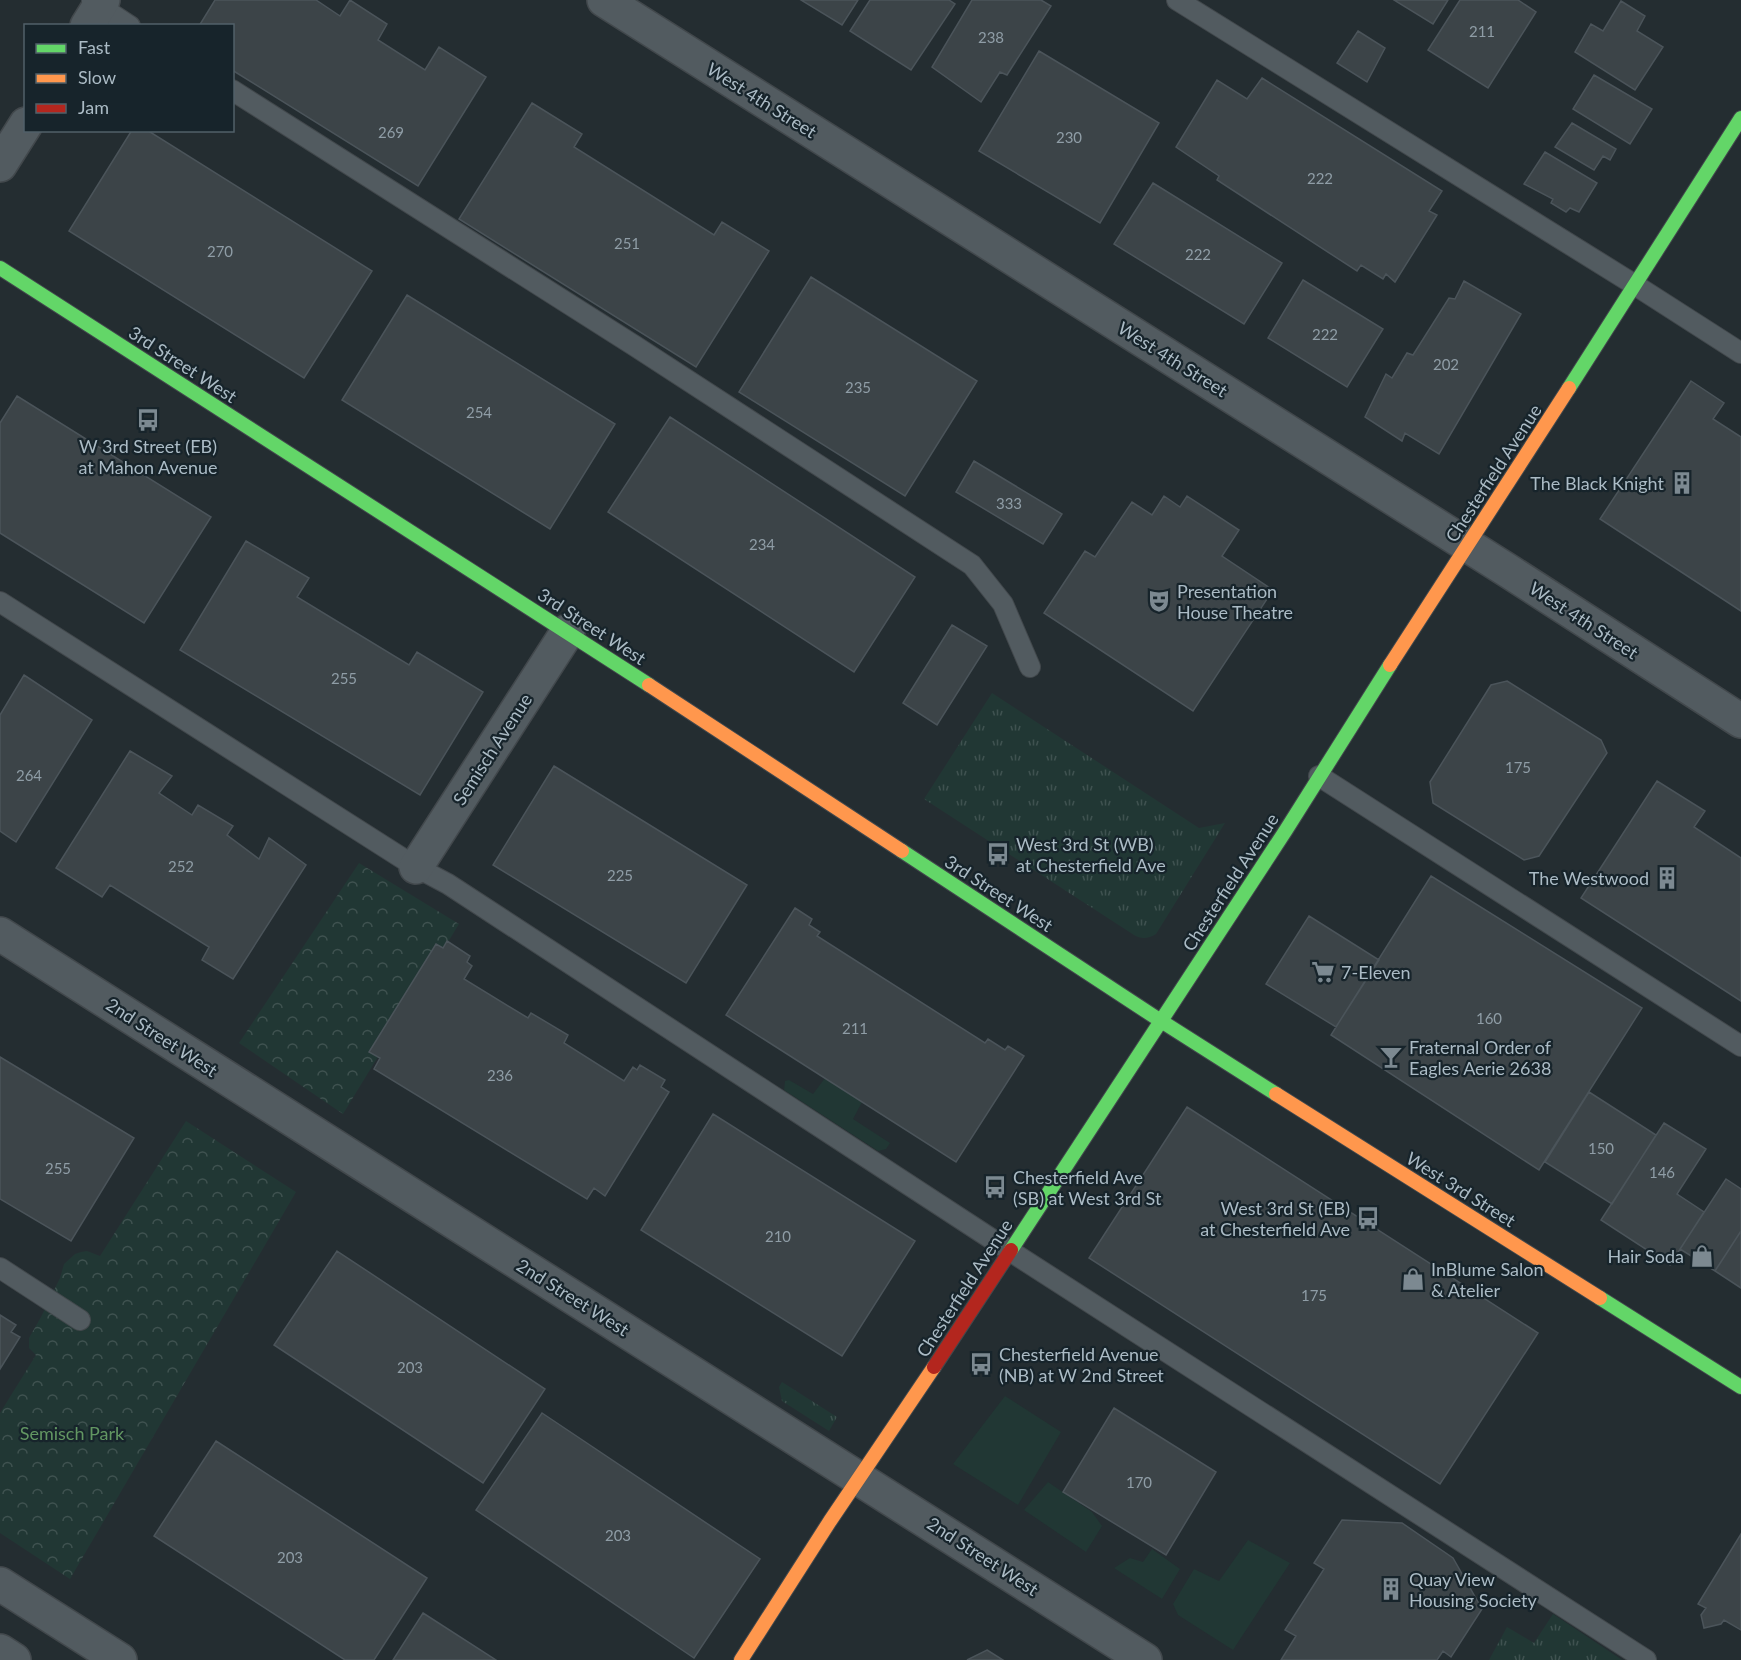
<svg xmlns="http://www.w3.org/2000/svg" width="1741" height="1660" font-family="Lato,sans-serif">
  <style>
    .grass { fill: url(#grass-tufts) }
    .park { fill: url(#park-crowns) }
    .garden { fill: #213734 }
    .building { fill: #3c4448; stroke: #4b545a; stroke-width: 1.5 }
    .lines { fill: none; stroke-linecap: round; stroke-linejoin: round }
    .lane-casing { stroke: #42484c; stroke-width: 22 }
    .street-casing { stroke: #42484c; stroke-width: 36 }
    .fast-casing { stroke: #42484c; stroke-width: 16 }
    .slow-casing { stroke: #42484c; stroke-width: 16 }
    .jam-casing { stroke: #42484c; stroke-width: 16 }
    .lane { stroke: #525b60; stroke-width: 20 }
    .street { stroke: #525b60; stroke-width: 33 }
    .fast { stroke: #63d668; stroke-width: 14 }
    .slow { stroke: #ff974d; stroke-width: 14 }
    .jam { stroke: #b3261e; stroke-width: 14 }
    .labels { text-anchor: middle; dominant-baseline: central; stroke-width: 4.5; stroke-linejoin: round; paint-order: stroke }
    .number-label { font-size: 15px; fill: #8f9da6 }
    .street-label { font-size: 18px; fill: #abbbc5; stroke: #17242b }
    .poi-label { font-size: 18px; fill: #abbbc5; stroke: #17242b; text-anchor: start }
    .park-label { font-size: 18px; fill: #629662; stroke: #17242b }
  </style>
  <defs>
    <pattern id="grass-tufts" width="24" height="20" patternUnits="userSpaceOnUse" patternTransform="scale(1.5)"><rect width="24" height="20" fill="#213734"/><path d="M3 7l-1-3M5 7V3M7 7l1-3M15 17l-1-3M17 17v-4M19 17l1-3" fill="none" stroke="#3f5250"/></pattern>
    <pattern id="park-crowns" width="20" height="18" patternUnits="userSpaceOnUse" patternTransform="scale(1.5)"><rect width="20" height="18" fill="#213734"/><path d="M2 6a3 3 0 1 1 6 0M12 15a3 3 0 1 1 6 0" fill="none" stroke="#3f5250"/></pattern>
  </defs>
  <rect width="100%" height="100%" fill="#242d31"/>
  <path class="grass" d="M992,693L1199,828L1225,823L1156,934C1148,939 1141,939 1134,935L924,799Z
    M782,1382L837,1417L829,1431L782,1401L779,1387Z
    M1553,1614L1622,1660H1489L1507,1627L1534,1643Z"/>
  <path class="park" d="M359,863L459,924L343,1114L239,1043Z
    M186,1121L296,1192L70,1579L0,1533V1413L36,1355L29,1348V1338L41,1317L60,1278L64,1264L75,1254L81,1252L87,1251L100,1256Z"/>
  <path class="garden" d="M825,1078L862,1102L853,1119L890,1143L886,1149L878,1151L784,1090L785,1081L789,1080L813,1094Z
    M1005,1396L1061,1432L1018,1505L953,1464Z
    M1048,1482L1092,1512L1102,1526L1086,1552L1024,1510Z
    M1248,1540L1290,1563L1233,1650L1178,1615L1173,1604L1194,1569L1219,1581Z
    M1152,1549L1180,1569L1162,1599L1114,1568L1130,1558L1143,1562Z"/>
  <path class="building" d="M215,0H316L340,16L350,0L387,24L378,40L425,70L439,47L486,77L418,186L232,70V26H199Z
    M801,0H858L842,25Z
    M870,0H949L955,4L911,70L850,31Z
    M972,0H1041L1051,6L1007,75L1000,72L981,102L932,67Z
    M1394,0H1448L1433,24Z
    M1460,0H1518L1536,12L1488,88L1428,50Z
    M1621,1L1645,16L1637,31L1663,47L1635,90L1575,52L1591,24L1603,31Z
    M1358,31L1385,48L1367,82L1337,63Z
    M1039,51L1159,123L1100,223L979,151Z
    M1594,75L1652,109L1630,144L1573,109Z
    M1262,78L1442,191L1429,211L1437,215L1395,282L1386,274L1383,279L1361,265L1357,271L1217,180L1219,176L1176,147L1217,80L1247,99Z
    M532,103L582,134L574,147L714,235L722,222L769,251L696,367L459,219Z
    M1572,123L1616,149L1610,160L1603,156L1594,170L1555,147Z
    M132,130H147L372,271L304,378L69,231Z
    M1545,152L1597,183L1579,212L1570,208L1566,212L1551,203L1553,199L1524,184Z
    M1153,183L1282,263L1244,324L1114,244Z
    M811,277L977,381L905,496L739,392Z
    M1303,280L1383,329L1347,387L1268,338Z
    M1464,281L1521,314L1439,454L1405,433L1402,441L1365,417L1386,374L1392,378L1407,353L1413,355L1449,298L1455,299Z
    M407,295L615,424L550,529L342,400Z
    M1691,381L1724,403L1713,419L1741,437V611L1600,519Z
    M17,396L211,517L144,623L0,533V423Z
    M670,417L915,577L854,672L608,512Z
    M974,461L1062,514L1043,544L956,492Z
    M1164,496L1180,507L1187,496L1239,530L1222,556L1273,590L1193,711L1044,613L1085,551L1095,557L1132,502L1152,515Z
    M246,541L309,578L297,597L409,665L417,652L483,692L420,795L180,650Z
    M952,625L987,646L937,725L903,703Z
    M24,675L92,720L16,842L0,831V715Z
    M1507,681L1601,740L1607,753L1539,856L1524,860L1433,803L1430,782L1491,685Z
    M130,751L172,776L159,793L192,815L198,805L233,826L227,835L259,859L269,838L306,865L233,979L202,960L209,947L110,885L102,897L56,868Z
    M554,766L747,885L686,983L493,865Z
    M1657,781L1705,811L1694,827L1741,858V1001L1581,898Z
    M1431,876L1642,1008L1539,1170L1331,1035Z
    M795,908L812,919L809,925L820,932L817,936L985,1043L988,1039L1005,1050L1008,1046L1024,1056L956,1162L726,1015Z
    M1309,916L1379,960L1336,1027L1266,984Z
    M447,941L470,956L467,962L472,966L464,979L528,1018L531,1013L568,1035L564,1043L624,1081L633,1067L637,1070L640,1065L665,1080L661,1087L669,1092L605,1196L594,1188L587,1199L374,1069L380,1058L369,1052L436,944L443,948Z
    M0,1057L134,1138L71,1241L0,1199Z
    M1589,1092L1656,1135L1612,1204L1545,1162Z
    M1187,1107L1538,1333L1440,1484L1089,1258Z
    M713,1114L915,1241L842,1356L641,1230Z
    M1664,1123L1706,1149L1677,1194L1704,1212L1670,1265L1601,1220Z
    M1726,1179L1741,1189V1231L1715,1271L1680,1249Z
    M1741,1231V1288L1715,1271Z
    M337,1251L545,1389L483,1483L274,1345Z
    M0,1315L16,1325L11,1332L20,1337L0,1369Z
    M1114,1408L1216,1472L1166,1555L1063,1492Z
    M542,1413L760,1559L694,1658L476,1510Z
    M216,1441L427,1578L374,1660H345L154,1536Z
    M1342,1520L1402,1523L1453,1558L1482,1609L1451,1657L1443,1651L1437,1660H1281L1296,1636L1285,1630L1324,1569L1314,1563Z
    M1741,1534V1630L1724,1620L1721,1624L1704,1628L1701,1615L1706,1608L1698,1604Z
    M423,1613L496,1660H393Z
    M987,1650L1003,1660H967Z"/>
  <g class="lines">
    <g class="lane-casing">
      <path id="lane" d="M1177,0L1635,285L1741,353
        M92,1L130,26
        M232,90L635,346L972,565L1003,604L1030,667
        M0,602L416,867L448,884L1010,1251L1646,1660
        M1319,776L1741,1046
        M0,1268L80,1320"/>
    </g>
    <g class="street-casing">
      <path id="street" d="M604,0L1510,572L1741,721
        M87,26L103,0
        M0,165L26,124
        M416,867L568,631
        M0,934C381,1177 764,1416 1145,1660
        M0,1584L120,1660
        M0,1651L14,1660"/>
    </g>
    <g class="fast-casing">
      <path id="fast" d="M0,268L649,685
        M1569,388L1741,118
        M902,851L1161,1021L1276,1094
        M1011,1250L1286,830L1390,665
        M1600,1298L1741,1387"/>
    </g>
    <g class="slow-casing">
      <path id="slow" d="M1390,665L1569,388
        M649,685L902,851
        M1276,1094L1600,1298
        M741,1660L830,1521L934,1367"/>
    </g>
    <g class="jam-casing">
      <path id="jam" d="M934,1367L1011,1250"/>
    </g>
    <use href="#lane" class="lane"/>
    <use href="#street" class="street"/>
    <use href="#fast" class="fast"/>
    <use href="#slow" class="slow"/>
    <use href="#jam" class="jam"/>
  </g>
  <defs>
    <g id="bus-bare" transform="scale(1.8)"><path d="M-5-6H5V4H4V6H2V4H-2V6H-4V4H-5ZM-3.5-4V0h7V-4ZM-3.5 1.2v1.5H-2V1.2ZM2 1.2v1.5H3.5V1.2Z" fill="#7c8991" stroke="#17242b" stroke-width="2.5" paint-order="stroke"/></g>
    <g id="building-bare" transform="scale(1.8)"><path d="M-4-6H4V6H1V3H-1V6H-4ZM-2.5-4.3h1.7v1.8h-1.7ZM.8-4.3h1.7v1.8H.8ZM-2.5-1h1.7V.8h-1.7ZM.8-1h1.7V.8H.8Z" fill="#7c8991" stroke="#17242b" stroke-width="2.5" paint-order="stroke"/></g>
    <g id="theatre-bare" transform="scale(1.8)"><path d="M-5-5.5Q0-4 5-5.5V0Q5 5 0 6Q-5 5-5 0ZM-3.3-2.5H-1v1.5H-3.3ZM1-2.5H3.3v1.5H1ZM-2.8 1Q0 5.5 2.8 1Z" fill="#7c8991" stroke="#17242b" stroke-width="2.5" paint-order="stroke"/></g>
    <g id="supermarket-bare" transform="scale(1.8)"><path d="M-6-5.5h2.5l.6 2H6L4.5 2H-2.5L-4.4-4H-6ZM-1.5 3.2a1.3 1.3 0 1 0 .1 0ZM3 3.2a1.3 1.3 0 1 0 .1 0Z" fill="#7c8991" stroke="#17242b" stroke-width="2.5" paint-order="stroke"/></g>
    <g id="bar-bare" transform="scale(1.8)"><path d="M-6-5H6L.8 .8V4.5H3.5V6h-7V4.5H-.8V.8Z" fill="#7c8991" stroke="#17242b" stroke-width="2.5" paint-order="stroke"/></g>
    <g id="shop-bare" transform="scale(1.8)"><path d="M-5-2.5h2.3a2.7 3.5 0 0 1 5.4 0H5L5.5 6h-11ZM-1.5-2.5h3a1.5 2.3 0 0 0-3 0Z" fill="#7c8991" stroke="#17242b" stroke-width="2.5" paint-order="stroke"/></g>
  </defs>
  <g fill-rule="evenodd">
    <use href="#bus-bare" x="148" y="420"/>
    <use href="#building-bare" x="1682" y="483"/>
    <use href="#theatre-bare" x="1159" y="601"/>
    <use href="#bus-bare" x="998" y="854"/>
    <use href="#building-bare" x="1667" y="878"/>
    <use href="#supermarket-bare" x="1323" y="972"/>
    <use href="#bar-bare" x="1391" y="1057"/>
    <use href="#bus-bare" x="995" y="1187"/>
    <use href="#bus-bare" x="1368" y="1218"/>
    <use href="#shop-bare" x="1702" y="1256"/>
    <use href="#shop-bare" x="1413" y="1279"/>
    <use href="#bus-bare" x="981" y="1364"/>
    <use href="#building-bare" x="1391" y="1589"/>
  </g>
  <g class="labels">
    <g class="number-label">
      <text x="1482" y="31">211</text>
      <text x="991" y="37">238</text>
      <text x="391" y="132">269</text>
      <text x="1069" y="137">230</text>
      <text x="1320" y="178">222</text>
      <text x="627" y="243">251</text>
      <text x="220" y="251">270</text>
      <text x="1198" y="254">222</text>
      <text x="1325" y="334">222</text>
      <text x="1446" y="364">202</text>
      <text x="858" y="387">235</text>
      <text x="479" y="412">254</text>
      <text x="1009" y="503">333</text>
      <text x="762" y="544">234</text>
      <text x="344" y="678">255</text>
      <text x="1518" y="767">175</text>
      <text x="29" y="775">264</text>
      <text x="181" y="866">252</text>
      <text x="620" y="875">225</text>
      <text x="1489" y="1018">160</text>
      <text x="855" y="1028">211</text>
      <text x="500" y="1075">236</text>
      <text x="1601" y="1148">150</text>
      <text x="58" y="1168">255</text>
      <text x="1662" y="1172">146</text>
      <text x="778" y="1236">210</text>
      <text x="1314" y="1295">175</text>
      <text x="410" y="1367">203</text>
      <text x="1139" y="1482">170</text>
      <text x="618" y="1535">203</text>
      <text x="290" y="1557">203</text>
    </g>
    <g class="street-label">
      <text transform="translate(762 100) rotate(32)">West 4th Street</text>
      <text transform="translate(1173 359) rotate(32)">West 4th Street</text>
      <text transform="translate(183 364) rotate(33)">3rd Street West</text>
      <text transform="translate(1493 473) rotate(-57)">Chesterfield Avenue</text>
      <text transform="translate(1584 620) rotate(33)">West 4th Street</text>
      <text transform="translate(592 626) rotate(33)">3rd Street West</text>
      <text transform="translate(492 749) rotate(-57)">Semisch Avenue</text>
      <text transform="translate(1230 882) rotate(-57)">Chesterfield Avenue</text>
      <text transform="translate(999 893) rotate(33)">3rd Street West</text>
      <text transform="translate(162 1037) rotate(33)">2nd Street West</text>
      <text transform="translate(1461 1189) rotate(32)">West 3rd Street</text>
      <text transform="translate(964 1288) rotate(-57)">Chesterfield Avenue</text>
      <text transform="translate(573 1297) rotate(32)">2nd Street West</text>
      <text transform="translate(983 1556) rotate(33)">2nd Street West</text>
    </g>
    <g class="poi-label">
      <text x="148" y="446" text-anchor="middle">W 3rd Street (EB)<tspan x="148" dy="21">at Mahon Avenue</tspan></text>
      <text x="1664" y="483" text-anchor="end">The Black Knight</text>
      <text x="1177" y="591">Presentation<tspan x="1177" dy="21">House Theatre</tspan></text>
      <text x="1016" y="844">West 3rd St (WB)<tspan x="1016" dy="21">at Chesterfield Ave</tspan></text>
      <text x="1649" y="878" text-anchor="end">The Westwood</text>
      <text x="1341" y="972">7-Eleven</text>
      <text x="1409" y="1047">Fraternal Order of<tspan x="1409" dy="21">Eagles Aerie 2638</tspan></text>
      <text x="1013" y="1177">Chesterfield Ave<tspan x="1013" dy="21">(SB) at West 3rd St</tspan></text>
      <text x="1350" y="1208" text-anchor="end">West 3rd St (EB)<tspan x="1350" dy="21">at Chesterfield Ave</tspan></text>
      <text x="1684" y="1256" text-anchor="end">Hair Soda</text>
      <text x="1431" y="1269">InBlume Salon<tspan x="1431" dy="21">&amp; Atelier</tspan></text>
      <text x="999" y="1354">Chesterfield Avenue<tspan x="999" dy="21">(NB) at W 2nd Street</tspan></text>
      <text x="1409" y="1579">Quay View<tspan x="1409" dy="21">Housing Society</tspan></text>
    </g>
    <g class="park-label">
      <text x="72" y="1433">Semisch Park</text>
    </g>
  </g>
  <rect x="24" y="24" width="210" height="108" fill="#17242b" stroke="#526069" stroke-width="1.5"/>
  <rect x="36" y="44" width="30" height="9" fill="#63d668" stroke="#526069" stroke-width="1.5"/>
  <text x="78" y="54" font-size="18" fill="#abbbc5">Fast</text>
  <rect x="36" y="74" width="30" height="9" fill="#ff974d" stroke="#526069" stroke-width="1.5"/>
  <text x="78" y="84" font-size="18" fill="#abbbc5">Slow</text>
  <rect x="36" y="104" width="30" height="9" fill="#b3261e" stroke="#526069" stroke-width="1.5"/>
  <text x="78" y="114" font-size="18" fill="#abbbc5">Jam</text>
</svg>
